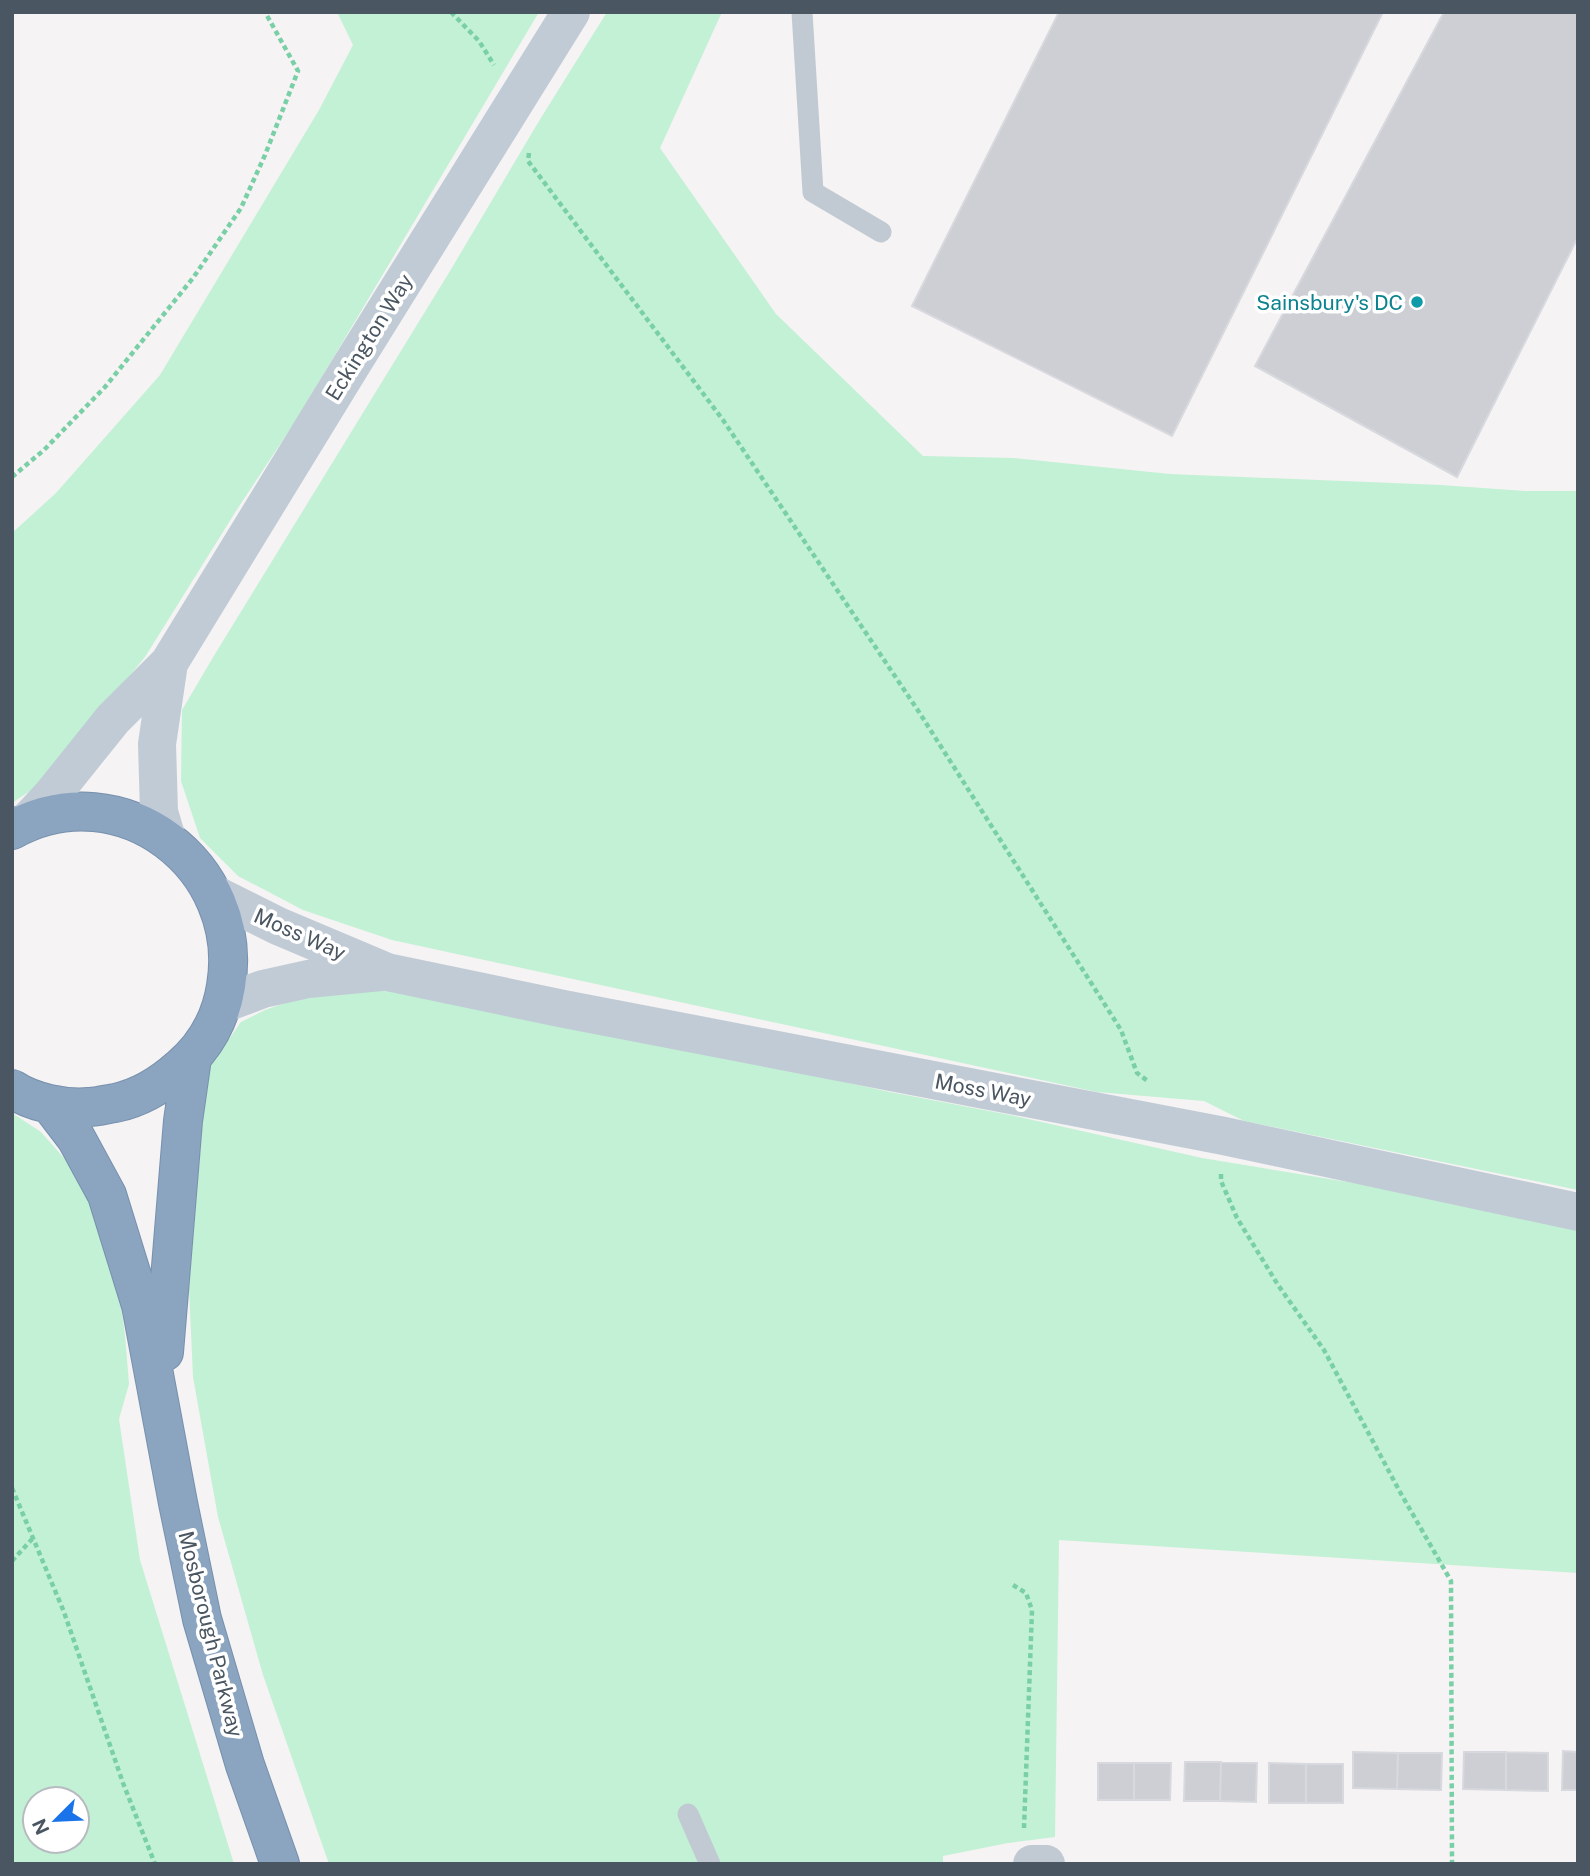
<svg xmlns="http://www.w3.org/2000/svg" width="1590" height="1876" font-family="'Public Sans',sans-serif">
  <style>
    .green { fill: #c3f1d5; fill-rule: evenodd }
    .building { fill: #cdcfd5; stroke: #d7d9de; stroke-width: 2 }
    .lines { fill: none; stroke-linecap: round; stroke-linejoin: round }
    .highway-casing { stroke: #7690ad; stroke-width: 40 }
    .path { stroke: #7ad0a6; stroke-width: 4.5; stroke-dasharray: 5 3.5; stroke-linecap: butt }
    .lane { stroke: #c1cad2; stroke-width: 21 }
    .street { stroke: #c1cad2; stroke-width: 38 }
    .secondary { stroke: #c1cbd6; stroke-width: 38 }
    .highway { stroke: #8ba5c1; stroke-width: 38 }
    .culture-dot { fill: #0f9aa8; stroke: #fff; stroke-width: 2.5 }
    .labels { text-anchor: middle; dominant-baseline: central; stroke-width: 7; stroke-linejoin: round; paint-order: stroke }
    .culture-label { font-size: 21px; fill: #0d838f; stroke: #fff; text-anchor: end }
    .street-label { font-size: 21px; fill: #4a5661; stroke: #fff }
  </style>
  <rect width="100%" height="100%" fill="#f5f3f3"/>
  <path class="green" d="M337,12H539L298,417L236,511L145,657L42,783L12,803V533L56,493L160,375L319,110L353,45Z
    M607,12H722L660,148L776,314L923,456L1014,458L1170,474L1441,485L1525,491H1578V1190L1244,1121L1204,1101L1097,1092L392,940L303,910L238,876L200,838L181,781L182,710L215,654L450,271L539,121Z
    M355,988L400,992L754,1062L890,1092L1010,1115L1202,1158L1511,1209L1578,1225V1573L1059,1540L1055,1837L1008,1843L943,1856V1864H329L263,1675L218,1517L193,1377L189,1288L207,1070L241,1022L265,1010L322,990Z
    M12,1113L41,1132L64,1158L76,1175L89,1199L118,1285L125,1335L129,1384L119,1419L140,1560L234,1864H12ZM35,1799H77V1841H35Z"/>
  <path class="building" d="M1059,12H1383L1172,436L912,306Z
    M1444,12H1578V237L1457,477L1255,366Z
    M1563,1751L1578,1752V1790H1562Z
    M1353,1752L1398,1753L1397,1789L1353,1788Z
    M1464,1752H1506V1790L1463,1789Z
    M1506,1752L1548,1753V1791L1506,1790Z
    M1398,1753H1442L1441,1790L1397,1789Z
    M1185,1762H1221L1220,1801H1184Z
    M1221,1762L1257,1763L1256,1802L1220,1801Z
    M1098,1763H1134V1800H1098Z
    M1134,1763H1171L1170,1800H1134Z
    M1269,1763L1306,1764V1803H1269Z
    M1306,1764H1343V1803H1306Z"/>
  <g class="lines">
    <g class="highway-casing">
      <path id="highway" d="M12,830C121,770 246,866 226,986C221,1018 205,1047 180,1068C162,1084 140,1098 115,1103C107,1104 98,1107 89,1107C65,1109 33,1103 12,1089
        M50,1104L76,1138L107,1195L141,1305L178,1503L202,1619L245,1765L280,1864
        M164,1352L183,1121L192,1058"/>
    </g>
    <path class="path" d="M451,12L479,41L494,65
      M529,153L528,161L723,420L919,712L1121,1030L1137,1073L1149,1082
      M12,477L44,450L105,387L193,278L241,208L265,155L298,71L265,12
      M1221,1174V1181L1237,1218L1278,1285L1324,1350L1400,1492L1451,1581L1452,1864
      M12,1488L64,1612L123,1783L155,1864
      M12,1561L33,1538
      M1013,1585L1026,1593L1032,1610L1024,1828"/>
    <path class="lane" d="M802,12L813,192L881,232
      M688,1814L710,1864"/>
    <path class="street" d="M1032,1864H1046"/>
    <path class="secondary" d="M26,823L52,795L113,719L169,663L352,364L571,12
      M167,839L159,812L157,744L169,663
      M214,894L278,926L387,972L564,1009L1224,1136L1578,1212
      M223,1004L263,989L308,979L381,972"/>
    <use href="#highway" class="highway"/>
  </g>
  <circle class="culture-dot" cx="1417" cy="302" r="7"/>
  <g class="labels">
    <g class="culture-label">
      <text x="1403" y="302">Sainsbury's DC</text>
    </g>
    <g class="street-label">
      <text transform="translate(369 337) rotate(-58)">Eckington Way</text>
      <text transform="translate(300 934) rotate(24)">Moss Way</text>
      <text transform="translate(983 1090) rotate(11)">Moss Way</text>
      <text transform="translate(211 1634) rotate(76)">Mosborough Parkway</text>
    </g>
  </g>
  <rect width="1590" height="1876" fill="none" stroke="#4a5661" stroke-width="28"/>
  <g transform="translate(56 1820) rotate(246)"><circle r="33" fill="#ffffff" stroke="#b7bbc0" stroke-width="2"/>
  <path d="M0-5L12 26L0 18L-12 26Z" fill="#1a73e8"/>
  <text y="-10" font-size="19" font-weight="bold" text-anchor="middle" fill="#4a5661">N</text>
  </g>
</svg>
